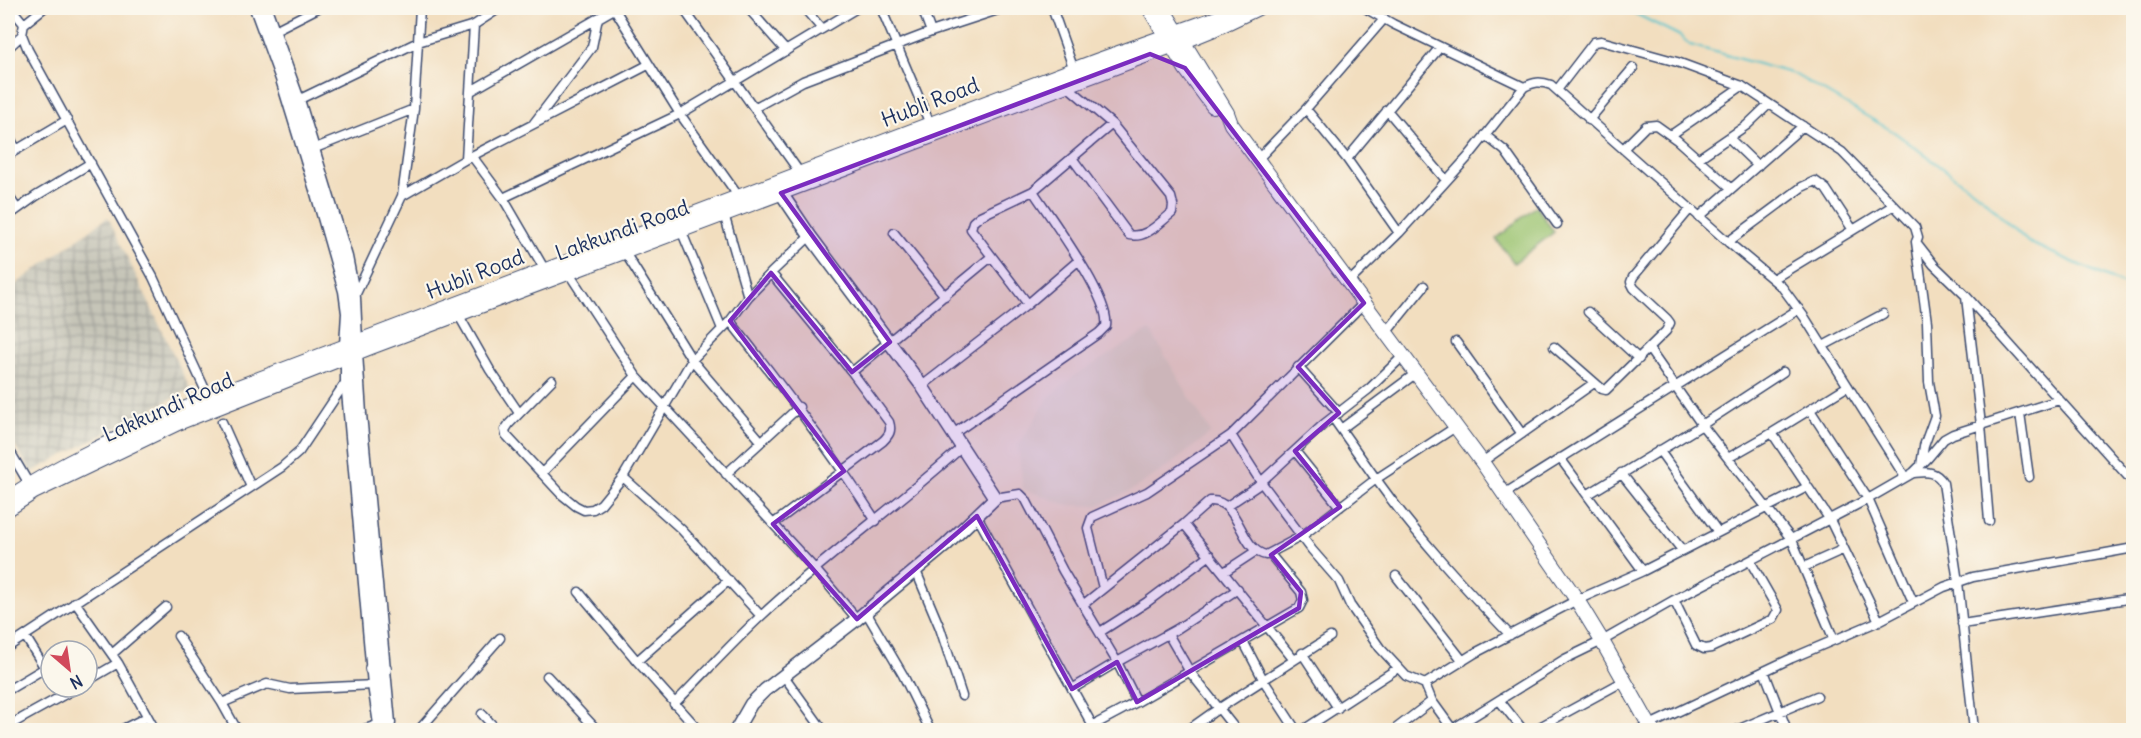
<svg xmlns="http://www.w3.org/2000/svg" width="2141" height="738" font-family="Delius,sans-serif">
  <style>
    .built { fill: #e0d8b8 }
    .industrial { fill: url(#industrial-grid) }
    .green { fill: #99c26e; stroke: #5a7866; stroke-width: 1.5 }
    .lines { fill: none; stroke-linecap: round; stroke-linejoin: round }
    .stream { stroke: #56c3cc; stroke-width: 2 }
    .street-casing { stroke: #3b496d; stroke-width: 11 }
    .secondary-casing { stroke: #3b496d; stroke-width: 15 }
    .primary-casing { stroke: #3b496d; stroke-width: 16 }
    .street { stroke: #fff; stroke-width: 8 }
    .secondary { stroke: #fff; stroke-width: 12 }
    .primary { stroke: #fff; stroke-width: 14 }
    .marked { fill: #7b2cbf; fill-opacity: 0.2; stroke: #7b2cbf; stroke-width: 4.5; stroke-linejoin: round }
    .labels { text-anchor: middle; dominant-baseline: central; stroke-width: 4.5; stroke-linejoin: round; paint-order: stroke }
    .street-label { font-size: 21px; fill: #1b2f5e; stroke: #fbf7ec }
  </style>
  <defs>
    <pattern id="industrial-grid" width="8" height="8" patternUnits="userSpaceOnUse" patternTransform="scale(1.5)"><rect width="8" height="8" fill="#c6c5b8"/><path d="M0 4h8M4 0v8" fill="none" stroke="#a0a099"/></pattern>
  </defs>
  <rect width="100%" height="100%" fill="#fbf7ec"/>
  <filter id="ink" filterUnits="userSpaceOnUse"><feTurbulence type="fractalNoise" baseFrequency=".0167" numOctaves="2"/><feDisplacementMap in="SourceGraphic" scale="12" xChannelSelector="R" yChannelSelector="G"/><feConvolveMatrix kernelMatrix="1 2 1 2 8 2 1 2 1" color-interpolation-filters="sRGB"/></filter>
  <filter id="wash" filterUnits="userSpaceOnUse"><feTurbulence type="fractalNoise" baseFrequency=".008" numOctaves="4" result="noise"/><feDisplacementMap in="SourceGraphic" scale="24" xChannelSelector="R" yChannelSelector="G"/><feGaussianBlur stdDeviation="1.35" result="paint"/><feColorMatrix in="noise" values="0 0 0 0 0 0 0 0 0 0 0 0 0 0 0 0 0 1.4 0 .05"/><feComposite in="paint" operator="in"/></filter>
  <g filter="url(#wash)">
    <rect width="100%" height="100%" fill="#f2debf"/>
    <path class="built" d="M1150,330L1211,433L1169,466L1132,490L1097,506L1067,505L1023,489L1018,446L1049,397L1075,375Z"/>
    <path class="industrial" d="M108,217L190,389L32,472L8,436V290Z"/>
    <path class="green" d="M1536,206L1554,232L1514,263L1496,239Z"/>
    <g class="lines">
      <path class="stream" d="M1624,8L1680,36L1690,45L1794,74L1894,132L1982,197L2028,242L2122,284L2134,285"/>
    </g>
  </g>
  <g filter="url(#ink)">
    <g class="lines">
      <g class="street-casing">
        <path id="street" d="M11,8L24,24
          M44,8L24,24L22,35L28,50L153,277L209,398
          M614,8L680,114L739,197
          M683,8L800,173
          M748,8L786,51
          M804,8L822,29
          M881,8L930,124
          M922,8L931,32
          M1052,8L1074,70
          M1365,8L1393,24L1524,87
          M273,31L318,8
          M8,48L22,35
          M1066,85L1112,124L1171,197L1173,205L1172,213C1159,223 1146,239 1129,235L1072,158
          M1557,90L1594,42L1601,41L1677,62L1742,86L1842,152L1915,227L1918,237L1916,242L1934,265L1966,296L2134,483
          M471,91L614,9
          M298,100L418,42L474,25L500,8
          M754,108L803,81L931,32L1004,8
          M1306,109L1347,159L1399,233
          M1387,110L1446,180
          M1589,120L1633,68
          M534,123L592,47L598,18
          M8,134L16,149
          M1485,135L1505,151L1557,224
          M1671,135L1742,86
          M1729,138L1758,166
          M313,149L414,109
          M1623,149L1646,126L1656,125L1677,140L1731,188
          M8,155L67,120
          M472,156L503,198L545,270
          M1699,158L1747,125L1769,104
          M466,159L474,25
          M1347,159L1440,47
          M1257,160L1306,109L1384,19
          M8,195L17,209
          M402,196L466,159L648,65
          M503,198L680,114L857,8
          M724,214L748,297
          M8,216L36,196L91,163
          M1699,217L1803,126
          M681,230L722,329
          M894,233L945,296
          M1728,242L1802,187L1815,181L1826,189L1853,230
          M1916,242L1927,322L1929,382L1935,416L1924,446L1921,465
          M624,251L692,360L761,441
          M568,272L636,376L815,569L857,619
          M771,273L852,372L889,422C892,431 889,435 883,441L773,524
          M1773,279L1894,205
          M1348,283L1399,233L1468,157L1524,87C1534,82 1540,81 1551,85L1728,242L1782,287L1805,318L1905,477
          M1966,297L1981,425L1989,521
          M354,298L402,196L414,109L420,8
          M1028,304L971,229L973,222L980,216L1033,191
          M1588,312L1639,359
          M458,314L490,370L519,413
          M730,321C782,386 831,451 876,521
          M1386,333L1424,286
          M1456,342L1522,434
          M1823,346L1883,314
          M1554,347L1602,389L1606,390L1666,331L1670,323L1667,319L1634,288L1631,282L1633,277L1690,209
          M1649,349L1702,425L1792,540L1834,640
          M1403,356L1369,389L1324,424L1261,482L1312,550L1339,581L1350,605L1380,648L1406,676L1425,684L1475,653L1577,600L1643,571L1807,487
          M1298,367L1339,413
          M852,372L991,257
          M552,380L509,424L505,430L506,435L561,494L576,506L584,510L593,509L601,504L623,477L692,360L730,321L748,297L771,273L810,236
          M922,386L1028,304L1079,260
          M1848,386L1772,433L1830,520L1879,621
          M1810,410L1868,499L1913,602
          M2020,413L2029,477
          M1333,418L1376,479L1454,428
          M222,422L251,487
          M1341,429L1415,374
          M953,434L1099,333L1106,326C1111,299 1050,217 1033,191L1112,124
          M8,448L29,484
          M1659,450L1718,532
          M1295,451L1340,507
          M1560,458L1643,571
          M1728,458L1772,433
          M1482,462L1594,383
          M542,473L636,376
          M1621,473L1682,550
          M1913,473C1926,472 1936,470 1943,483L1958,582L1974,730
          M726,474L799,407
          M623,477L681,529L761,616
          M1504,494L1799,309
          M1587,495L1702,425L1783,372
          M995,498L1020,494L1026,500L1063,571L1117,662L1177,629L1238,589
          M1227,506L1257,486L1261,482L1231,435
          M977,516L1095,730
          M1184,524L1294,660
          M1804,567L1844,549
          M916,571L940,628L962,696
          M1224,572L1256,551
          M1396,576L1463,661
          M1103,588L1088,528L1092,517L1147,492L1231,435L1364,303
          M579,592L637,661L699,730
          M1674,600L1696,645L1704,649L1711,648L1773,619L1778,610L1750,561
          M75,602L118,663L155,730
          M1084,604L1184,524L1210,501C1240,499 1240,551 1266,555L1302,536L1376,479C1416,535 1462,585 1510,635
          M866,612L903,675L930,730
          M1962,624L2134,598
          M1100,632L1147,602L1210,555
          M1168,634L1190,672L1236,730
          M25,636L51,678
          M178,636L222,703L237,730
          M1243,641L1264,681L1296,730
          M8,647L282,467L299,452L347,380
          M1302,653L1338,708
          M112,654L166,607
          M637,661L729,580
          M1764,671L1787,730
          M547,676L597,730
          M784,676L823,730
          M87,681L118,663
          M1425,684L1432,701L1453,730
          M56,687L62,696
          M1072,689L1117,662L1137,702L1299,608L1303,600L1301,592L1270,554
          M8,690L45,668
          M1499,700L1523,730
          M222,703L267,684L290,689L374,685
          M674,704C703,675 731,644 761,616C825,556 897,506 962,447
          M482,714L497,730
          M8,726L78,687
          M1092,726L1137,702
          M121,730L147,717
          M362,730L380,724
          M419,730L500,638
          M1188,730L1212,713L1330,637
          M1303,730L1398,668
          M1394,730L1432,701
          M1451,730L1565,659L1602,641L1674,600L1868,499L1913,473L1928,458L1944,439L1953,434L2059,400
          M1534,730L1624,681
          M1639,730L1792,658L1879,621L1944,587L1973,577L2134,548
          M1737,730L1817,696"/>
      </g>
      <g class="secondary-casing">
        <path id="secondary" d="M256,8L282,79L317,193L345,291L348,313L346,345
          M265,8L298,100L346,257L354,298L356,342
          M356,353L360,414L389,723L387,730
          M347,356V380L374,685L380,724L384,730
          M736,730L751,704L765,690L857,619L946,545L995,498L922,386L810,236L781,193"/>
      </g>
      <g class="primary-casing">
        <path id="primary" d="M1149,8L1185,68L1213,106
          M1163,9L1227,113L1231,124L1482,462L1577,600L1602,641L1652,730
          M8,498C70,457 141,428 209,398L1096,61L1222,16L1236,8
          M8,509L34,492L178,423L371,347L1182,42L1214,29L1258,8
          M372,669H384"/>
      </g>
      <use href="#street" class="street"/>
      <use href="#secondary" class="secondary"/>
      <use href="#primary" class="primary"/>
    </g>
  </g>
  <path class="marked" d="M1150,54L1185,68L1364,303L1298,367L1339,413L1295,451L1340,507L1271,555L1301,592L1299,608L1137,702L1117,662L1072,689L977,516L857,619L773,524L844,471L730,321L771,273L852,372L890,342L781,193Z"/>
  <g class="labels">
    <g class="street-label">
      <text transform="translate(930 102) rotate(-21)">Hubli Road</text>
      <text transform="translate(622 230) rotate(-20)">Lakkundi Road</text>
      <text transform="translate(475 274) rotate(-21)">Hubli Road</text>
      <text transform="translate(168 407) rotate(-24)">Lakkundi Road</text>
    </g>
  </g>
  <rect width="2141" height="738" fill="none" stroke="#fbf7ec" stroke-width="30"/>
  <g transform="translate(69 669) rotate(151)"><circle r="28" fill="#fbf7ec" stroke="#a1a7b3" stroke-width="1.5"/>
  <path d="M0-4.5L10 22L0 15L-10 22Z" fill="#d1495b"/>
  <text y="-9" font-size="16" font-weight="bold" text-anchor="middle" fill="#1b2f5e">N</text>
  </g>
</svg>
